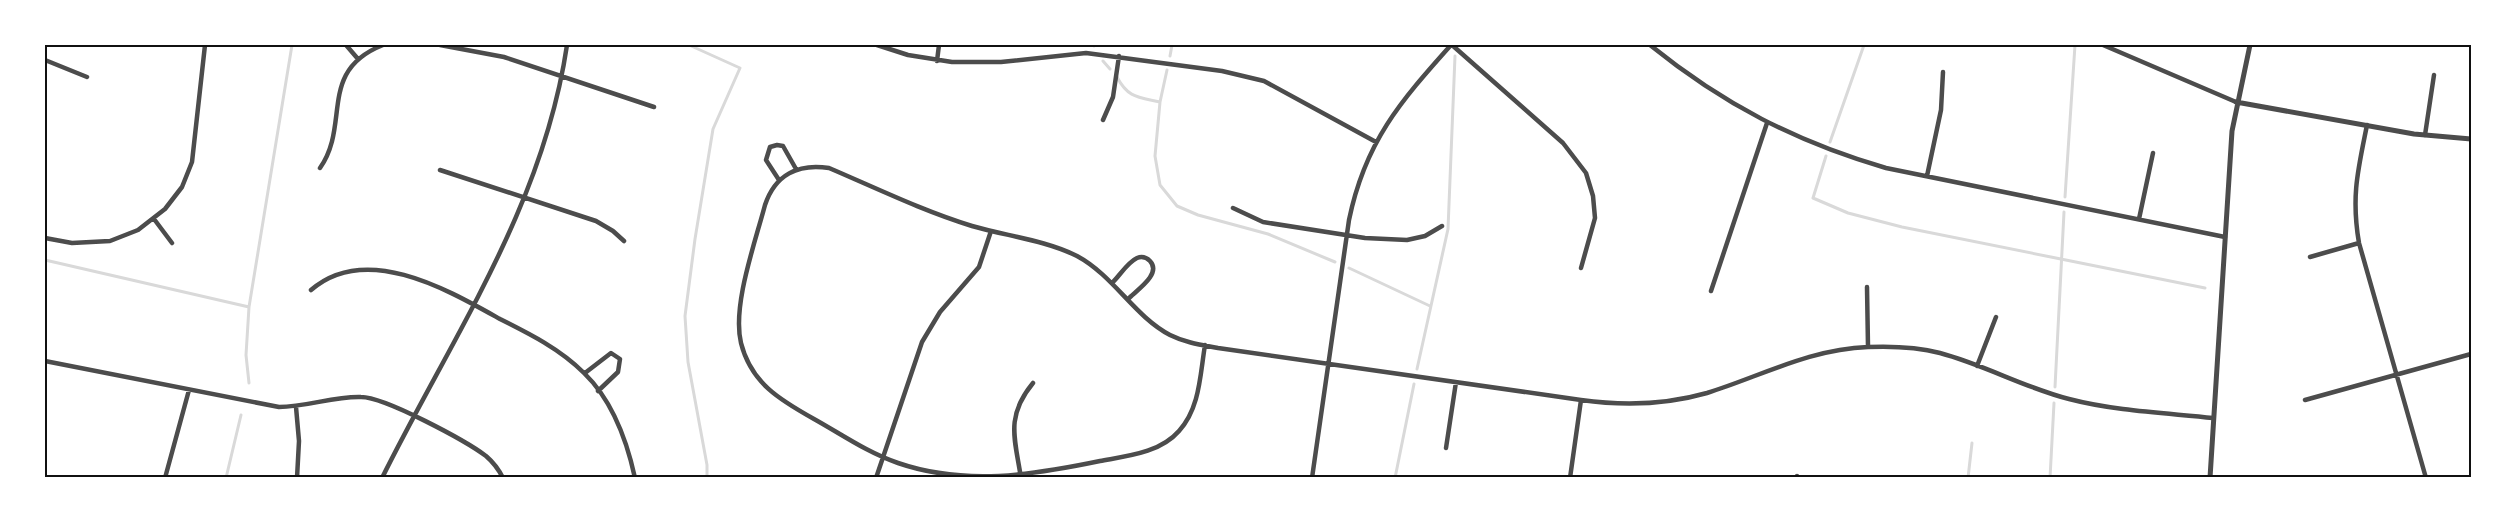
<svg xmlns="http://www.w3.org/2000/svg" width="2516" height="523" font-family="'Varela Round',sans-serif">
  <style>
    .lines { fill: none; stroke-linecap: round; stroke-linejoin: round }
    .stream { stroke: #d9d9d9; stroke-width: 3 }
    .minor { stroke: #4c4c4c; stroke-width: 4.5 }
    .tertiary { stroke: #4c4c4c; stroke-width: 5 }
    .neatline { fill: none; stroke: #111; stroke-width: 2 }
  </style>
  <rect width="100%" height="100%" fill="#fff"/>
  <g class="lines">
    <path class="stream" d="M689,45L740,68L713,129L695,239L685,316L688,362L707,465V478
      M1093,45L1094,46
      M1170,56L1172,45
      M1103,61L1110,69
      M1167,70L1160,102L1155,156L1160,185L1177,206L1198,215L1268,234L1335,262
      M1117,77C1128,98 1138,97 1160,102
      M1830,142L1864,45
      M1826,156L1813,198L1848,213L1902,227L2205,288
      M2065,197L2075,45
      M45,260L249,307
      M1349,268L1430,306
      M1417,369L1448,229L1455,56
      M249,383L246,355L249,307L292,45
      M2055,387L2064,212
      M226,478L241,415
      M1395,478L1414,384
      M1968,478L1972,443
      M2050,478L2054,403"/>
    <path class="minor" d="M346,45L358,59
      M440,45L504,57L654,107
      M877,45L908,55L952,62H1001L1086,53L1222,71L1264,81L1376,142
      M1452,45L1563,143L1586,173L1593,196L1595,218L1581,268
      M1650,45C1723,104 1796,142 1886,168L2225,237
      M2103,45L2236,102
      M45,60L87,77
      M937,61L939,45
      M1103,120L1113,97L1119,56
      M2367,125C2358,170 2351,196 2359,243L2426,478
      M2425,135L2434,75
      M320,168C351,124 317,71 383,45
      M440,170L596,221L613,231L624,241
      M1927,176L1941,110L1943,72
      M779,180L766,160L770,147L777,145L783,146L796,169
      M1233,208L1263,222L1365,238L1407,240L1425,236L1442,226
      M154,219L172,243
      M2139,219L2153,153
      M45,238L72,243L110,241L138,230L165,209L182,187L192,162L205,45
      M2310,257L2359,243
      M1113,282C1120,275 1128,262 1137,258C1142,256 1146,257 1150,261C1162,274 1137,290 1128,299
      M1867,287L1868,347
      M311,290C366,242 448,290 500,319C530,334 560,349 584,373C612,400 627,441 635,478
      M1711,291L1767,123
      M1205,345C1200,375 1200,408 1179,431C1160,453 1127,456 1100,461C1033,475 965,486 898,463C868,453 841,434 814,419C780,400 751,383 741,343C732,306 755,243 765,205C775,175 798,163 829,168C876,188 923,211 972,226C1006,236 1045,240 1077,256C1114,276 1134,316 1170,335C1186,343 1202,345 1218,348L1581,400C1624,406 1665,405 1707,393C1761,376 1810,349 1868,347C1892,346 1917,347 1940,353C1985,365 2025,388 2069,399C2115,411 2166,413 2213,418
      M45,361L279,407C307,407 334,396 361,397C385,397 466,441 486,456C493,462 499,470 503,478
      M1977,366L1996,317
      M585,373L611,353L620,359L618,372L598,391
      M2305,400L2471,354
      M296,407L299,441L297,478
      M1446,448L1456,382
      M1797,476V478
      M165,478L189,390
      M382,478C453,335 543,207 567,45
      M876,478L922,342L940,312L979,267L991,231
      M1021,478C1015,439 1005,417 1033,383
      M1312,478L1349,220C1365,142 1400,102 1451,45
      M1570,478L1581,400"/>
    <path class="tertiary" d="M2236,102L2414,134L2471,139
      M2210,478L2232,131L2250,45"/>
  </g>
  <rect width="2516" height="523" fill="none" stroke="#ffffff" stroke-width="93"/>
  <rect x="46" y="46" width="2424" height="430" class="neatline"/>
</svg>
